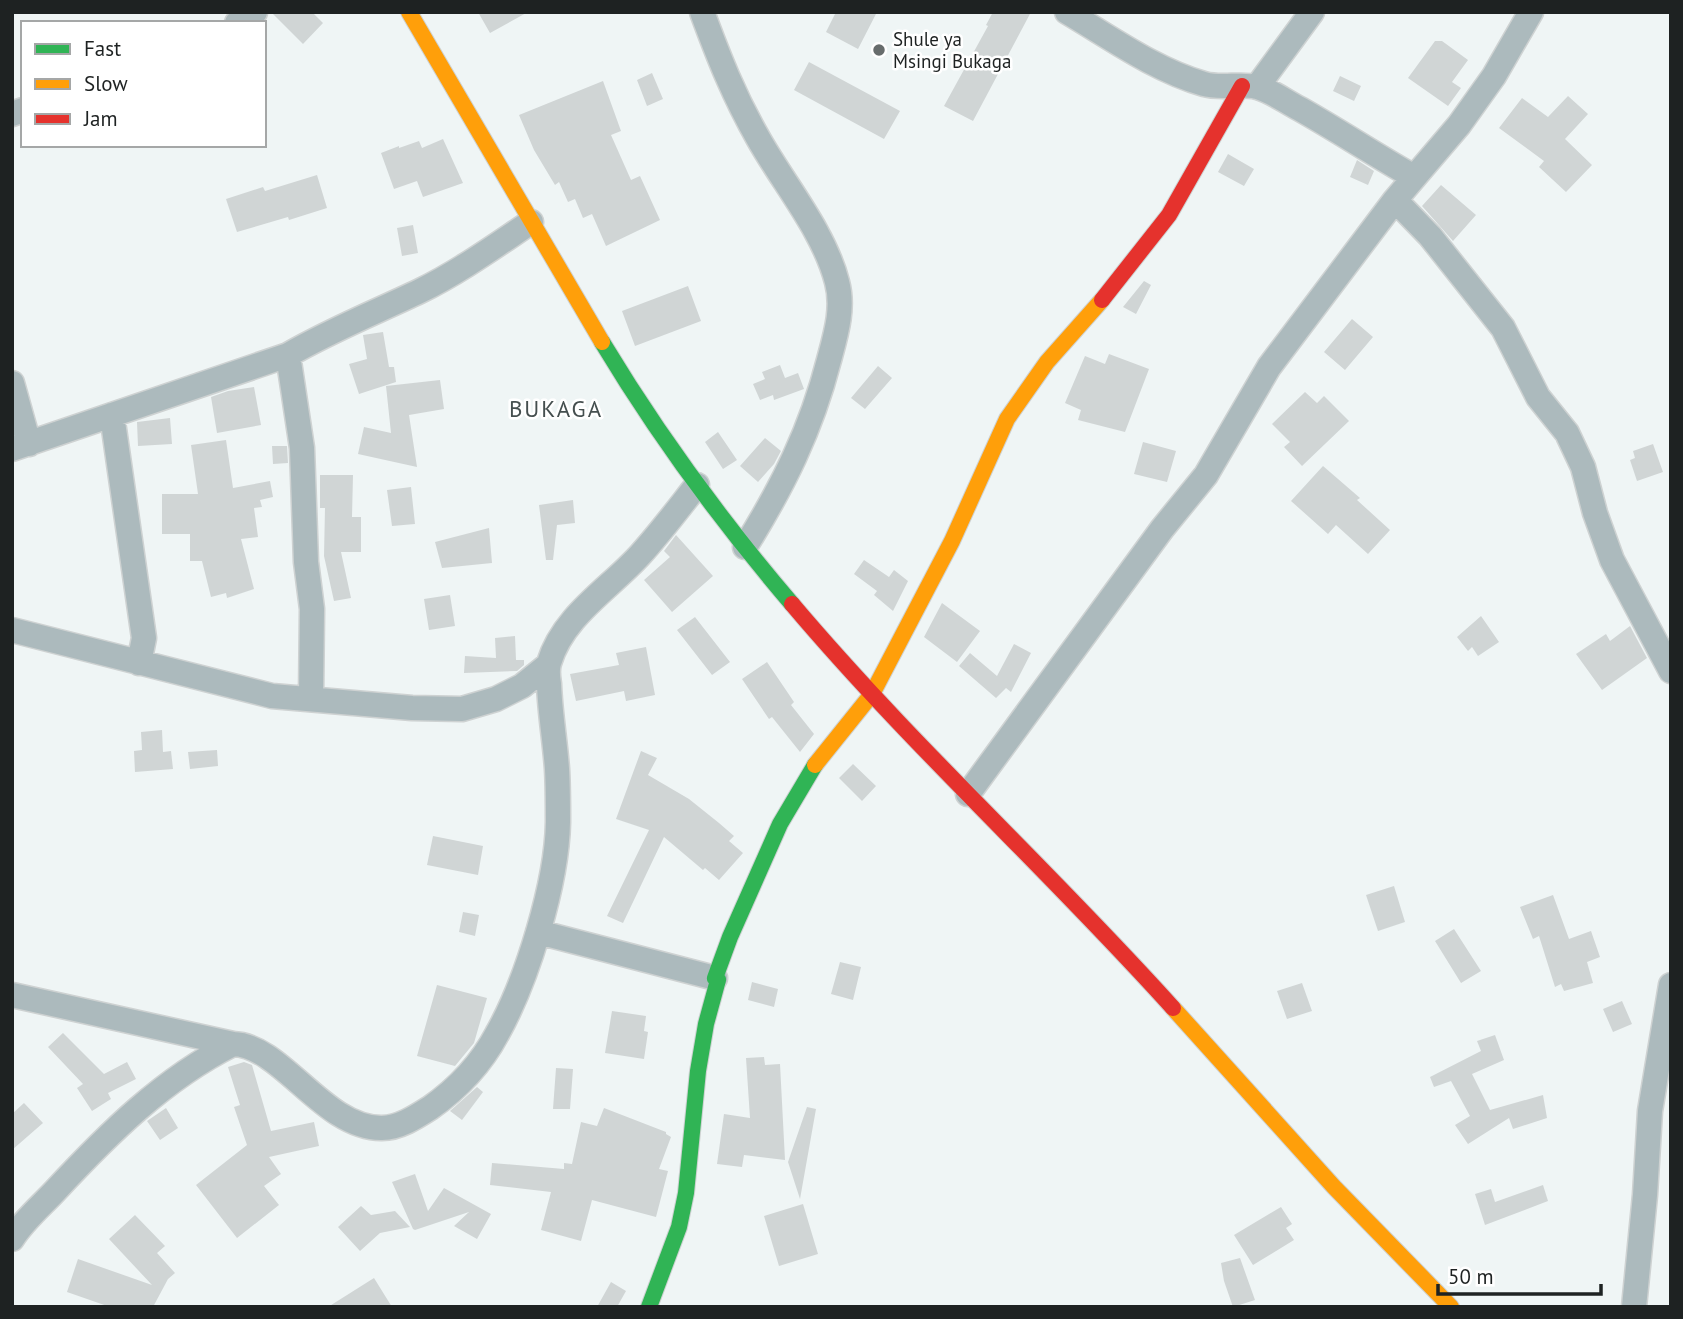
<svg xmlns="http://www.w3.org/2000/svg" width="1683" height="1319" font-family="'PT Sans',sans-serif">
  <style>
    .building { fill: #d0d5d5 }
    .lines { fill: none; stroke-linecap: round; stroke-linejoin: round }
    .street-casing { stroke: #ced2d2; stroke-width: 27 }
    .fast-casing { stroke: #ced2d2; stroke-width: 18 }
    .slow-casing { stroke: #ced2d2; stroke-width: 18 }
    .jam-casing { stroke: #ced2d2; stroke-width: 18 }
    .street { stroke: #acbabd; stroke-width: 24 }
    .fast { stroke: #30b455; stroke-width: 16 }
    .slow { stroke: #ff9f0a; stroke-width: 16 }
    .jam { stroke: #e5322d; stroke-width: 16 }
    .poi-dot { fill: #676c6c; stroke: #fff; stroke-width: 2.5 }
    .labels { text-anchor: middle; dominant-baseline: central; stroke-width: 5; stroke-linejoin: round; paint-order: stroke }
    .poi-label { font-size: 19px; fill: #1e2222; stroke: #fff; text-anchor: start }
    .quarter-label { font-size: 23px; letter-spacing: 2px; fill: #454f4f; stroke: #fff }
  </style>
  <rect width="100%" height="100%" fill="#eff5f5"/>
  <path class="building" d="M271,12H312L323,23L303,44Z
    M478,12H528L490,33Z
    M836,12H877L858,49L826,32Z
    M993,12H1031L973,121L944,106L988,26L986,25Z
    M1435,41H1442L1468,60L1452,82L1461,88L1448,106L1408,78Z
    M809,62L900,111L884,139L794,90Z
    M652,73L663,99L647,106L637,80Z
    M1340,76L1361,86L1354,101L1333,91Z
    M603,81L621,131L611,135L631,180L640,176L660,220L606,246L592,214L583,218L575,199L568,202L559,182L555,185L534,150L519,115Z
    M1568,96L1588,114L1565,139L1592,165L1566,192L1539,167L1544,161L1499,128L1522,98L1548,117Z
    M443,139L463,183L423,197L417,181L394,189L381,153L399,146V148L419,141L422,148Z
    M1228,154L1254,169L1244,186L1218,172Z
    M1357,160L1374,171L1368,185L1350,177Z
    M317,175L327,208L289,220L288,217L237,232L226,199L263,187L265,191Z
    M1441,185L1476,215L1453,241L1422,206Z
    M413,225L418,253L402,256L397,228Z
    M1144,281L1151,285L1136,314L1123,307Z
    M688,286L701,321L635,346L622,311Z
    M1352,319L1373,337L1345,370L1324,352Z
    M383,332L389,367H394L396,382L359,394L349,364L367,359L363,335Z
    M1109,354L1149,369L1125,432L1078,420L1081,410L1065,403L1085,356L1105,364Z
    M780,365L785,378L798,373L804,389L774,400L773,395L760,400L753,384L765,379L762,372Z
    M878,366L892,378L865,409L851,398Z
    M440,380L444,409L409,415L417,467L358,454L364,427L391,433L386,386Z
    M254,387L261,425L217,433L211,397L228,391Z
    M1305,392L1317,403L1324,396L1349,421L1302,466L1284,447L1290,442L1272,424Z
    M170,418L172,444L138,446L137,422Z
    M718,432L737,460L723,469L705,442Z
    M765,438L781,451L774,464L758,482L740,466Z
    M226,440L233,488L270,481L273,497L260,500L262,507L254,508L258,537L241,539L254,589L227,598L226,593L211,597L202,561H190V534H162V494H198L191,445Z
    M1143,442L1176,451L1167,482L1134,474Z
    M1653,444L1663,472L1637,481L1630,460L1635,458L1633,451Z
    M272,446H287L288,463L273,464Z
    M1323,466L1360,498L1357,500L1390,530L1368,554L1336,525L1328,534L1291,501Z
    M320,475H353L352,517H361V552H341L351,598L334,601L324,556L325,508H320Z
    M411,487L415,524L392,526L387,490Z
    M573,500L575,523L557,525L553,560H546L539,505Z
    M489,528L492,563L442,568L435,542Z
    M676,535L713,576L672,612L644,580L670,557L664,551Z
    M864,560L889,577L894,570L908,581L893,611L874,595L877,591L854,574Z
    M450,595L455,626L429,630L424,599Z
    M942,603L980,631L957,662L924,637Z
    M1481,616L1499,642L1478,656L1472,647L1468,651L1457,637Z
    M695,617L730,662L712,675L677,630Z
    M1630,626L1647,658L1602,690L1576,654L1606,634L1610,641Z
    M515,636L516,660H524V665L517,671L464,673L465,656L496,658L495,638Z
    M1014,644L1031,653L1011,692L1006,688L996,698L959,666L970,653L997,676Z
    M646,647L655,695L626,701L624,691L576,701L570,674L619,665L616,653Z
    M767,662L794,702L791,705L814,734L800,752L772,717L769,719L742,679Z
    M162,730L163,752L171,751L173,769L135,772L134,751L142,750L141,732Z
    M217,750L218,766L190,769L188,752Z
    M641,751L657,758L648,775L689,799L719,823L734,836L729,841L743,853L719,880L705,868L703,870L664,837L623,923L607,916L649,830L616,819Z
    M853,764L876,786L862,801L839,778Z
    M433,836L483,846L478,875L427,865Z
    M1394,886L1405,922L1378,931L1366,895Z
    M1553,895L1569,939L1591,931L1600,957L1587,962L1593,983L1564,991L1561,984L1555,987L1539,936L1533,939L1520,907Z
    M463,912L479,915L475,936L459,932Z
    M1454,929L1481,971L1461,983L1435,941Z
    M840,962L861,967L853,1000L831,994Z
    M752,982L778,989L774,1007L748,1000Z
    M1302,983L1312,1011L1287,1019L1277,991Z
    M437,985L487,998L474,1043L455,1066L417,1056Z
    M1622,1001L1632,1024L1613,1032L1603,1009Z
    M612,1011L646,1016L644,1031L648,1032L644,1059L605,1053Z
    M63,1033L104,1074L127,1062L136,1079L108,1093L111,1099L92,1111L77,1088L83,1084L48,1047Z
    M1495,1035L1504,1060L1472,1074L1490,1110L1543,1095L1547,1118L1513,1129L1509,1118L1468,1144L1455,1125L1470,1116L1451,1081L1434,1087L1430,1077L1481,1051L1477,1041Z
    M764,1057L765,1065L780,1064L785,1160L744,1155L742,1167L717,1164L724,1114L750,1118L746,1058Z
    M244,1062L252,1065L271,1131L314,1122L319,1146L269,1157L281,1174L264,1186L279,1205L237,1238L196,1185L247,1145L234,1107L240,1105L228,1067Z
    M556,1068L573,1069L570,1109H553Z
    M477,1087L483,1092L462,1120L450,1111Z
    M24,1103L43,1123L12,1150V1114Z
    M807,1107L816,1109L800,1199L788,1162Z
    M166,1108L178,1128L160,1140L147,1121Z
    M604,1108L666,1132V1134L671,1137L659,1169L668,1171L656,1217L592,1200L581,1241L541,1230L551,1192L490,1185L492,1163L564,1169V1163L572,1164L581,1122L597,1126Z
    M415,1174L428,1211L444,1188L491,1214L477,1239L454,1226L469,1212L415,1230L413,1229L392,1182Z
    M1543,1185L1548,1201L1485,1225L1475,1194L1491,1189L1495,1202Z
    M803,1204L818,1254L779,1266L764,1216Z
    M361,1206L371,1215L395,1211L410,1227L380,1233L360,1251L338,1227Z
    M1281,1207L1292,1224L1286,1228L1294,1240L1253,1265L1234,1235Z
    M135,1215L165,1246L157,1253L175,1273L168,1279L153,1307H110L67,1292L78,1259L152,1285L109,1239Z
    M1240,1258L1255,1300L1233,1307L1224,1281L1221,1263Z
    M374,1278L392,1307H328Z
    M611,1282L626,1291L617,1307H597Z"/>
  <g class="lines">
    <g class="street-casing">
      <path id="street" d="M702,12C719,58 734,96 758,138C783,183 824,231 837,282C844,308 836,334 829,360C811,430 783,486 745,547
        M1067,12C1111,38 1155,70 1204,84C1221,89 1240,83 1257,87C1272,91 1286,102 1300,109C1339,131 1375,155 1414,177
        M237,23L255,12
        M1257,87L1312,12
        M12,114L23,110
        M1395,200L1430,236L1503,328L1538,397L1567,433L1583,467L1595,513L1612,560L1671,671
        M288,355L302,448L306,562L312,609L311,699
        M12,383L29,444
        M112,415L144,638L139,663
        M12,449L288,355C331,330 376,312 420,291C459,272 495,246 531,222
        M12,630L272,696L412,708L462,709L496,699L522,686L548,665
        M968,794L1162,529L1206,475L1269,367L1395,200L1459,125L1494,76L1531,12
        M538,932L715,978
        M12,995L233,1044
        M12,1239C23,1221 41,1206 55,1191C108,1134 163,1079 233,1044C282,1045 324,1129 382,1128C399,1128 416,1117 430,1108C457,1089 481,1064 497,1034C527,981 557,883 558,822C558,804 558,786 557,769C555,741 550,713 549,684C548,678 547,670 549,663C563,616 609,589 640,555C660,533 678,509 697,485
        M1634,1307L1645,1195L1650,1111L1671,985"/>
    </g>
    <g class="fast-casing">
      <path id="fast" d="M602,342C658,435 722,522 792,604
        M649,1307L679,1227L686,1193L698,1071L706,1024L718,980L715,978L730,937L780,824L815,765"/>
    </g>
    <g class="slow-casing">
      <path id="slow" d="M409,12L602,342
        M815,765L872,694L952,541L1007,419L1047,362L1102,300
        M1173,1008L1334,1187L1451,1307"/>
    </g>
    <g class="jam-casing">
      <path id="jam" d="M1102,300L1169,215L1242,86
        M792,604C912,746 1049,870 1173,1008"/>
    </g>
    <use href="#street" class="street"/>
    <use href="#fast" class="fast"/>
    <use href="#slow" class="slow"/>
    <use href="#jam" class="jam"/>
  </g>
  <circle class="poi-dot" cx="879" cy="50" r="7"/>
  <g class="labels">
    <g class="poi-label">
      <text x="893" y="39">Shule ya<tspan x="893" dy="22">Msingi Bukaga</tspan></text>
    </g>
    <g class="quarter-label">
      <text x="556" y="408">BUKAGA</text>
    </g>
  </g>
  <rect width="1683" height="1319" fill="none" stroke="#1e2222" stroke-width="28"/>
  <rect x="21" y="21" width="245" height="126" fill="#ffffff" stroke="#a5a7a7" stroke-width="2"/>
  <rect x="35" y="44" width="35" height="10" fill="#30b455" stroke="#a5a7a7" stroke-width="2"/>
  <text x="84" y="56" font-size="21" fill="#1e2222">Fast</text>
  <rect x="35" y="79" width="35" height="10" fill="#ff9f0a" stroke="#a5a7a7" stroke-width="2"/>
  <text x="84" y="91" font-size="21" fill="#1e2222">Slow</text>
  <rect x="35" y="114" width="35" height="10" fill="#e5322d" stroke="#a5a7a7" stroke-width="2"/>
  <text x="84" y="126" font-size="21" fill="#1e2222">Jam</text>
  <path d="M1438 1284v10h163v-10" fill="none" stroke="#1e2222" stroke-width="3.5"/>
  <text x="1448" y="1284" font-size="21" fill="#1e2222" stroke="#ffffff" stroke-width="5" paint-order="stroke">50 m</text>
</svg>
